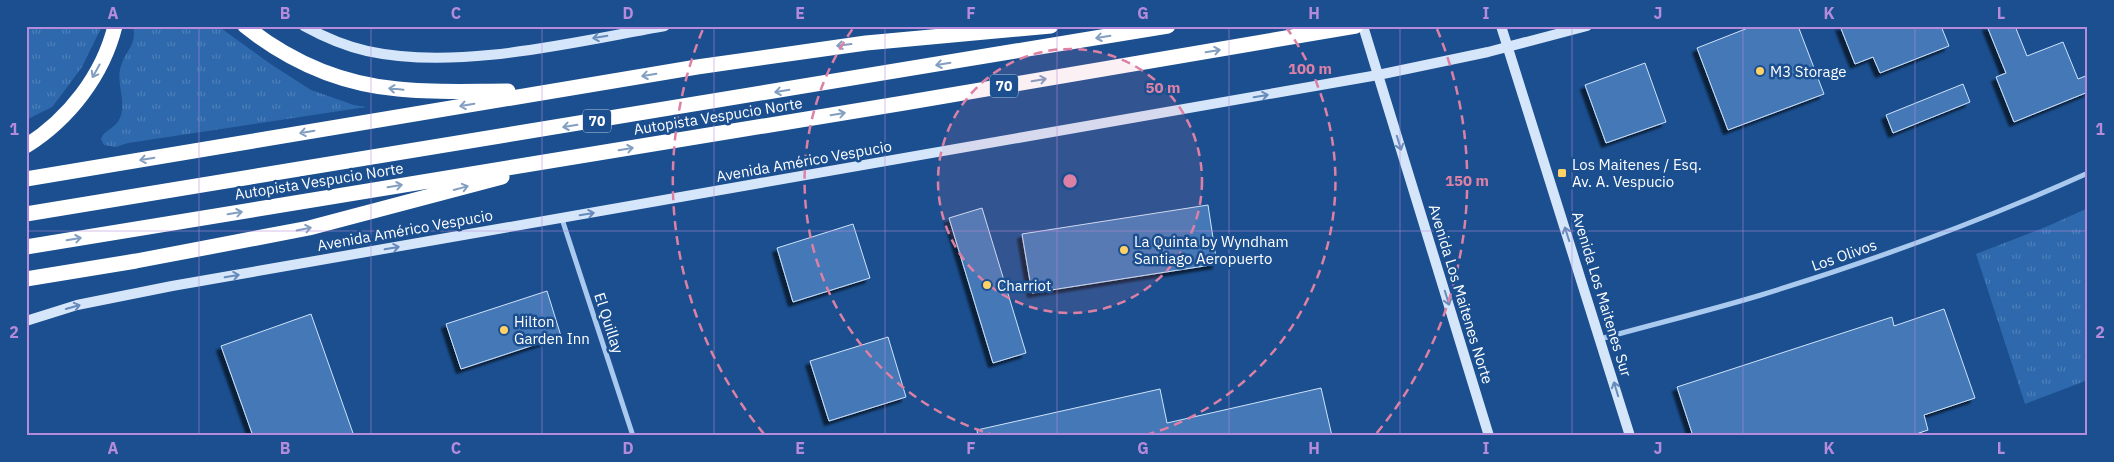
<svg xmlns="http://www.w3.org/2000/svg" width="2114" height="462" font-family="'IBM Plex Sans',sans-serif">
  <style>
    .grass { fill: url(#grass-tufts) }
    .building { fill: #4478b7; stroke: #cfe3fa; filter: url(#shadow) }
    .lines { fill: none; stroke-linecap: round; stroke-linejoin: round }
    .street { stroke: #a9c9ee; stroke-width: 5 }
    .secondary { stroke: #d6e6fa; stroke-width: 10 }
    .highway { stroke: #fff; stroke-width: 15 }
    .oneway { stroke: #668bba }
    .oneway2 { stroke: #829ec1 }
    .grid { fill: none; stroke: #b68bdc; stroke-width: 1; stroke-opacity: 0.55 }
    .ring { fill: none; stroke: #dd80a5; stroke-width: 2.5; stroke-dasharray: 9 6 }
    .poi-dot { fill: #ffd166; stroke: #1b4f8f; stroke-width: 2 }
    .labels { text-anchor: middle; dominant-baseline: central; stroke-width: 5; stroke-linejoin: round; paint-order: stroke }
    .shield { fill: #1b4f8f; stroke: #bbcadd; stroke-width: 1 }
    .shield-label { font-size: 14px; font-weight: bold; fill: #fff }
    .poi-label { font-size: 15px; fill: #fff; stroke: #1b4f8f; text-anchor: start }
    .street-label { font-size: 15px; fill: #fff; stroke: #1b4f8f }
    .centre { fill: #dd80a5; stroke: #1b4f8f; stroke-width: 2.5 }
    .ring-label { font-size: 15px; text-anchor: middle; font-weight: bold; fill: #dd80a5; stroke: #1b4f8f; stroke-width: 5; stroke-linejoin: round; paint-order: stroke }
    .neatline { fill: none; stroke: #b68bdc; stroke-width: 2 }
    .grid-label { font-size: 16px; text-anchor: middle; font-weight: bold; fill: #b68bdc }
  </style>
  <defs>
    <pattern id="grass-tufts" width="24" height="20" patternUnits="userSpaceOnUse" patternTransform="scale(1.25)"><rect width="24" height="20" fill="#2e69ad"/><path d="M3 7l-1-3M5 7V3M7 7l1-3M15 17l-1-3M17 17v-4M19 17l1-3" fill="none" stroke="#4d80b9"/></pattern>
    <filter id="shadow"><feDropShadow dx="-4.5" dy="4.5" stdDeviation="1" flood-color="#0009"/></filter>
  </defs>
  <rect width="100%" height="100%" fill="#1b4f8f"/>
  <path class="grass" d="M26,26H102L82,67L59,98L52,107L26,120Z
    M133,26H218L272,65L311,90L354,105L366,107L128,143L116,147L104,145L101,139C104,130 115,128 119,120C128,103 115,83 121,66C126,49 137,46 133,26Z
    M2088,208V380L2025,404L1976,254L2048,226Z"/>
  <path class="building" d="M1753,26H1798L1824,94L1728,130L1697,48Z
    M1840,26H1941L1949,46L1880,73L1873,57L1855,64Z
    M1987,26H2015L2027,56L2063,42L2078,79L2088,75V92L2014,122L1996,77L2006,73Z
    M1645,63L1666,122L1606,143L1585,85Z
    M1963,84L1970,102L1893,133L1886,115Z
    M1208,205L1217,264L1032,293L1022,234Z
    M982,208L1026,353L993,363L949,218Z
    M853,224L870,278L793,302L777,248Z
    M547,291L561,336L461,369L446,324Z
    M1944,309L1975,398L1924,415L1928,430L1910,436H1693L1677,387L1892,317L1894,326Z
    M311,314L354,436H253L221,346Z
    M888,337L906,397L829,421L810,361Z
    M1321,388L1332,436H978L977,430L1160,389L1167,423Z"/>
  <g class="lines">
    <path class="street" d="M562,219L633,436
      M1600,339C1654,324 1708,311 1761,295C1872,261 1982,221 2088,173"/>
    <path class="secondary" d="M304,26C324,37 345,46 367,51C458,71 574,42 665,26
      M1363,26L1489,436
      M1501,26L1630,436
      M26,321L77,305L172,286L1378,75L1488,52L1587,26"/>
    <path class="highway" d="M245,26C289,61 341,84 398,89C434,93 472,91 508,91
      M26,146C69,119 103,75 115,26
      M26,179L697,67L866,43L1051,26
      M26,214L1168,26
      M26,247L904,103L1356,26
      M26,279L136,261L309,228L502,177"/>
  </g>
  <defs><path id="oneway-shaft" d="M-6 0H5M1.5-3L5.5 0L1.5 3" fill="none" stroke-width="1.6" stroke-linecap="round" stroke-linejoin="round" transform="scale(1.25)"/></defs>
  <g class="oneway">
    <use href="#oneway-shaft" transform="translate(600 37) rotate(170)"/>
    <use href="#oneway-shaft" transform="translate(1261 96) rotate(-10)"/>
    <use href="#oneway-shaft" transform="translate(1399 143) rotate(73)"/>
    <use href="#oneway-shaft" transform="translate(587 214) rotate(-10)"/>
    <use href="#oneway-shaft" transform="translate(1567 234) rotate(-108)"/>
    <use href="#oneway-shaft" transform="translate(392 248) rotate(-10)"/>
    <use href="#oneway-shaft" transform="translate(232 276) rotate(-10)"/>
    <use href="#oneway-shaft" transform="translate(1447 298) rotate(73)"/>
    <use href="#oneway-shaft" transform="translate(73 307) rotate(-16)"/>
    <use href="#oneway-shaft" transform="translate(1616 389) rotate(-107)"/>
  </g>
  <g class="oneway2">
    <use href="#oneway-shaft" transform="translate(1103 37) rotate(171)"/>
    <use href="#oneway-shaft" transform="translate(844 45) rotate(173)"/>
    <use href="#oneway-shaft" transform="translate(1213 51) rotate(-10)"/>
    <use href="#oneway-shaft" transform="translate(943 64) rotate(171)"/>
    <use href="#oneway-shaft" transform="translate(96 71) rotate(119)"/>
    <use href="#oneway-shaft" transform="translate(649 75) rotate(171)"/>
    <use href="#oneway-shaft" transform="translate(1039 80) rotate(-10)"/>
    <use href="#oneway-shaft" transform="translate(396 89) rotate(-174)"/>
    <use href="#oneway-shaft" transform="translate(782 91) rotate(171)"/>
    <use href="#oneway-shaft" transform="translate(467 105) rotate(170)"/>
    <use href="#oneway-shaft" transform="translate(838 114) rotate(-9)"/>
    <use href="#oneway-shaft" transform="translate(570 126) rotate(171)"/>
    <use href="#oneway-shaft" transform="translate(307 132) rotate(170)"/>
    <use href="#oneway-shaft" transform="translate(626 149) rotate(-9)"/>
    <use href="#oneway-shaft" transform="translate(147 159) rotate(170)"/>
    <use href="#oneway-shaft" transform="translate(395 186) rotate(-9)"/>
    <use href="#oneway-shaft" transform="translate(461 188) rotate(-15)"/>
    <use href="#oneway-shaft" transform="translate(235 213) rotate(-9)"/>
    <use href="#oneway-shaft" transform="translate(304 229) rotate(-11)"/>
    <use href="#oneway-shaft" transform="translate(74 239) rotate(-9)"/>
  </g>
  <path class="grid" d="M199,26V436M371,26V436M542,26V436M714,26V436M885,26V436M1057,26V436M1229,26V436M1400,26V436M1572,26V436M1743,26V436M1915,26V436M26,231H2088"/>
  <circle cx="1070" cy="181" r="132" fill="#dd80a5" fill-opacity=".12"/>
  <g class="ring">
    <circle cx="1070" cy="181" r="132"/>
    <path d="M997 436A265 265 0 0 1 854 27M1286 27A265 265 0 0 1 1143 436"/>
    <path d="M764 434A397 397 0 0 1 703 29M1437 29A397 397 0 0 1 1376 434"/>
  </g>
  <g class="poi-dot">
    <circle cx="1760" cy="71" r="5"/>
    <rect x="1557" y="168" width="10" height="10" rx="2.5"/>
    <circle cx="1124" cy="250" r="5"/>
    <circle cx="987" cy="285" r="5"/>
    <circle cx="504" cy="330" r="5"/>
  </g>
  <g class="labels">
    <g class="shield">
      <rect x="990" y="74.5" width="28" height="23" rx="4"/>
      <rect x="583" y="109.5" width="28" height="23" rx="4"/>
    </g>
    <g class="shield-label">
      <text x="1004" y="86">70</text>
      <text x="597" y="121">70</text>
    </g>
    <g class="poi-label">
      <text x="1770" y="71">M3 Storage</text>
      <text x="1572" y="164">Los Maitenes / Esq.<tspan x="1572" dy="17">Av. A. Vespucio</tspan></text>
      <text x="1134" y="241">La Quinta by Wyndham<tspan x="1134" dy="17">Santiago Aeropuerto</tspan></text>
      <text x="997" y="285">Charriot</text>
      <text x="514" y="321">Hilton<tspan x="514" dy="17">Garden Inn</tspan></text>
    </g>
    <g class="street-label">
      <text transform="translate(718 116) rotate(-9)">Autopista Vespucio Norte</text>
      <text transform="translate(804 161) rotate(-10)">Avenida Américo Vespucio</text>
      <text transform="translate(319 181) rotate(-9)">Autopista Vespucio Norte</text>
      <text transform="translate(405 230) rotate(-10)">Avenida Américo Vespucio</text>
      <text transform="translate(1844 255) rotate(-19)">Los Olivos</text>
      <text transform="translate(1461 294) rotate(73)">Avenida Los Maitenes Norte</text>
      <text transform="translate(1602 294) rotate(73)">Avenida Los Maitenes Sur</text>
      <text transform="translate(609 323) rotate(72)">El Quillay</text>
    </g>
  </g>
  <circle cx="1070" cy="181" r="8" class="centre"/>
  <g class="ring-label">
    <text x="1310" y="74">100 m</text>
    <text x="1163" y="93">50 m</text>
    <text x="1467" y="186">150 m</text>
  </g>
  <rect width="2114" height="462" fill="none" stroke="#1b4f8f" stroke-width="55"/>
  <rect x="28" y="28" width="2058" height="406" class="neatline"/>
  <g class="grid-label">
    <text x="113" y="19">A</text>
    <text x="285" y="19">B</text>
    <text x="456" y="19">C</text>
    <text x="628" y="19">D</text>
    <text x="800" y="19">E</text>
    <text x="971" y="19">F</text>
    <text x="1143" y="19">G</text>
    <text x="1314" y="19">H</text>
    <text x="1486" y="19">I</text>
    <text x="1658" y="19">J</text>
    <text x="1829" y="19">K</text>
    <text x="2001" y="19">L</text>
    <text x="14" y="135">1</text>
    <text x="2100" y="135">1</text>
    <text x="14" y="338">2</text>
    <text x="2100" y="338">2</text>
    <text x="113" y="454">A</text>
    <text x="285" y="454">B</text>
    <text x="456" y="454">C</text>
    <text x="628" y="454">D</text>
    <text x="800" y="454">E</text>
    <text x="971" y="454">F</text>
    <text x="1143" y="454">G</text>
    <text x="1314" y="454">H</text>
    <text x="1486" y="454">I</text>
    <text x="1658" y="454">J</text>
    <text x="1829" y="454">K</text>
    <text x="2001" y="454">L</text>
  </g>
</svg>
